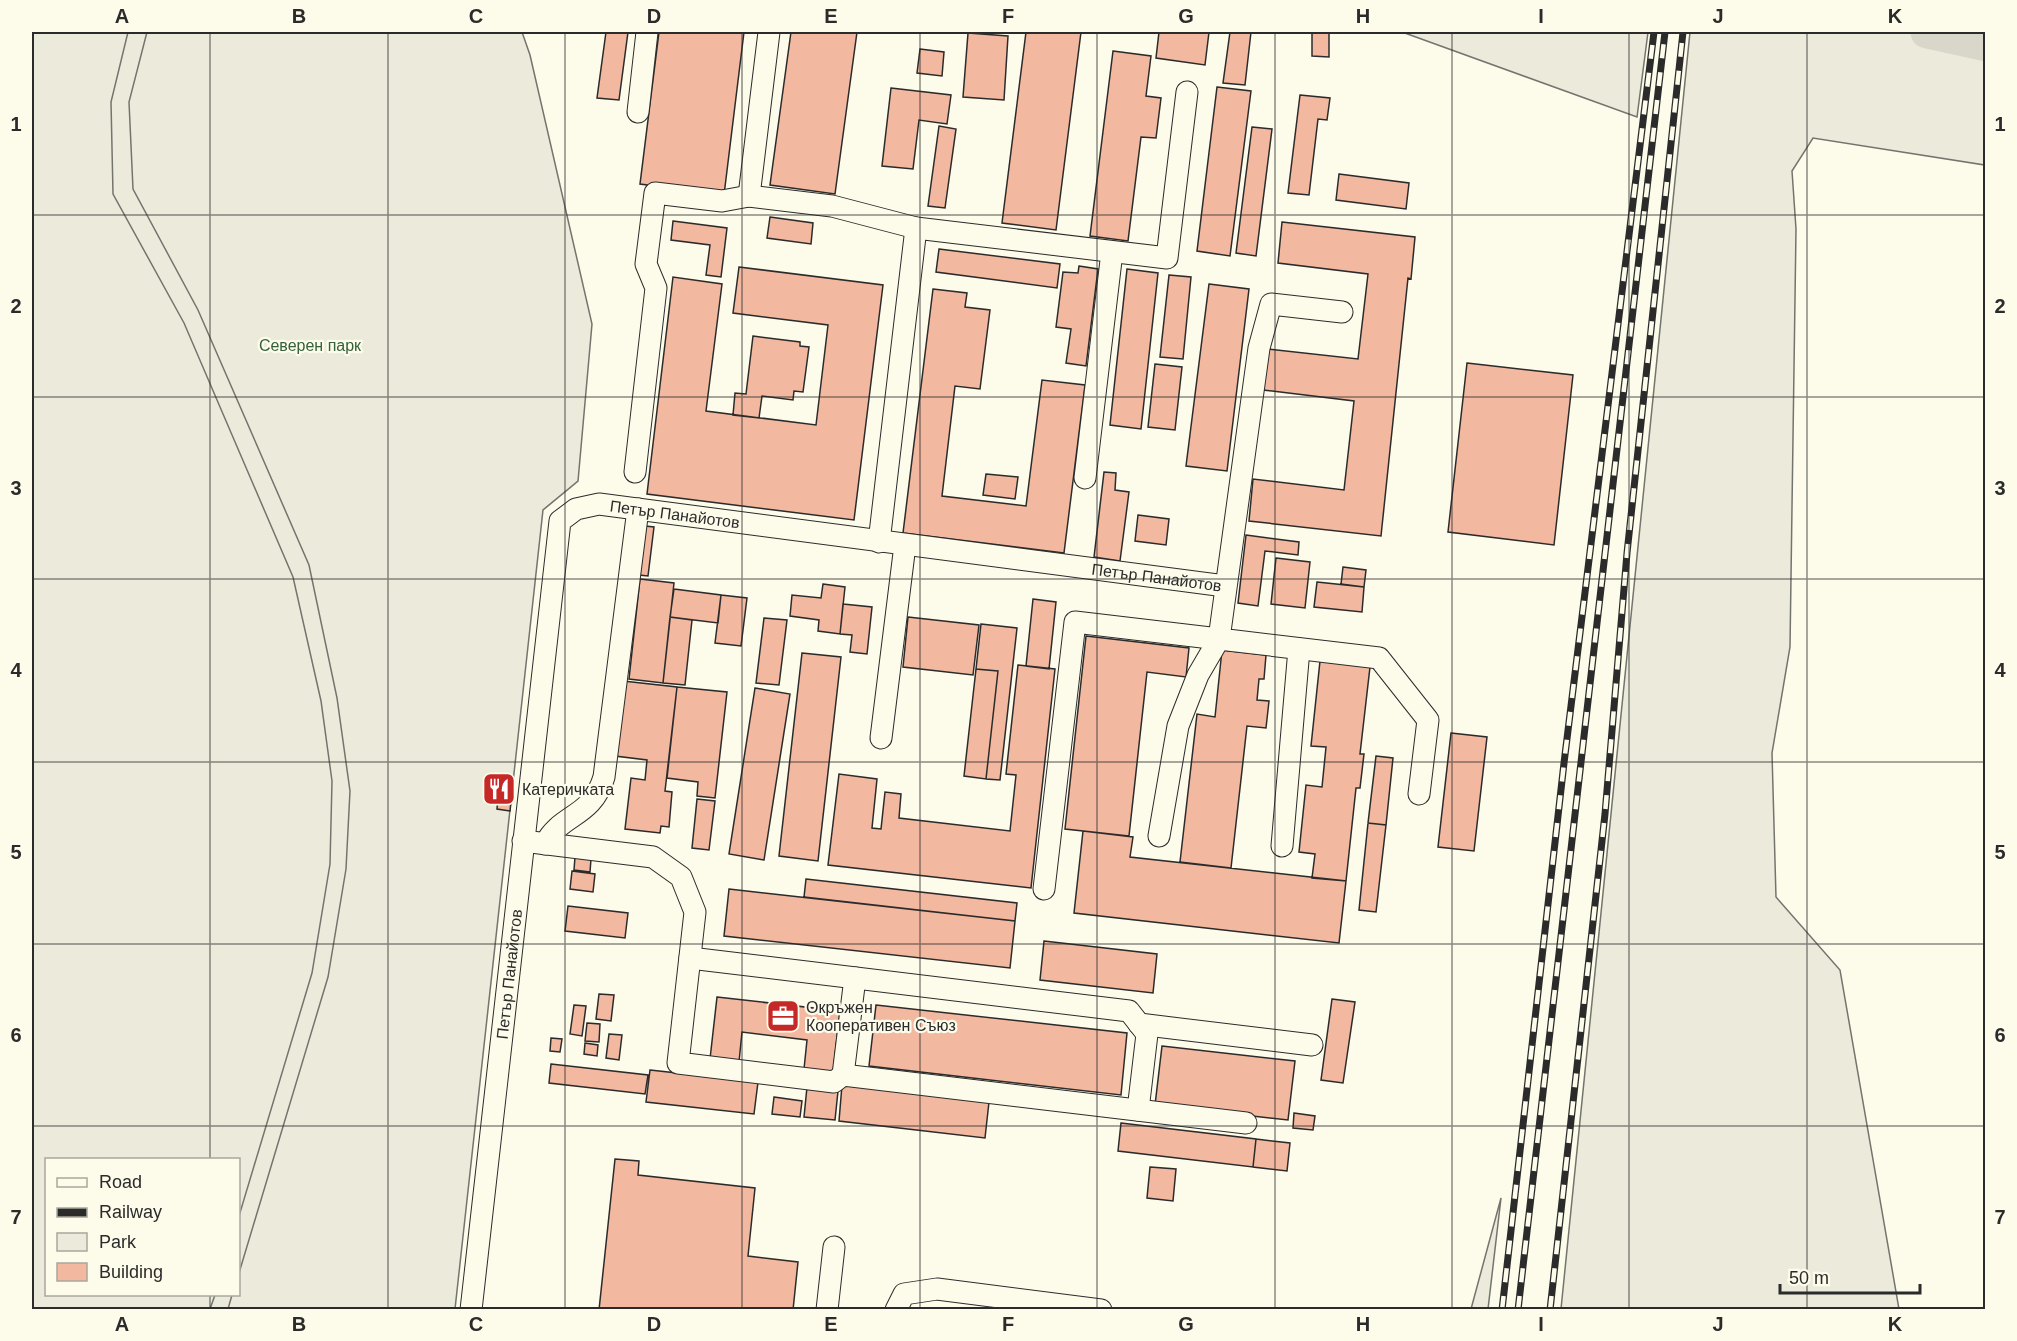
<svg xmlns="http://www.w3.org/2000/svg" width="2017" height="1341" font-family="Helvetica,sans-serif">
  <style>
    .green { fill: #ecebdb; stroke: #74746e; stroke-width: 1.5; fill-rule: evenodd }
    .parking { fill: #eceadb; stroke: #74746e; stroke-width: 1.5 }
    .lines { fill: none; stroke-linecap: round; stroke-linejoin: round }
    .river { stroke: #d8d7c9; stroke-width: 33 }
    .building { fill: #f2b8a0; stroke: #2b2b2b; stroke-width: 1.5 }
    .minor-casing { stroke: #2b2b2b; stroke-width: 23 }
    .minor { stroke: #fdfbea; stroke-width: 21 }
    .rail-casing { stroke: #2b2b2b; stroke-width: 7 }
    .rail { stroke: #fdfbea; stroke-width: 4.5; stroke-dasharray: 14; stroke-linecap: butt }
    .grid { fill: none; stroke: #2b2b2b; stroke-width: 1.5; stroke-opacity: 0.55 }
    .labels { text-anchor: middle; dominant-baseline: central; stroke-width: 4.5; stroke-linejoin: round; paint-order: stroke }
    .park-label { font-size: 16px; fill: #34623c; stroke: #fdfbea }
    .street-label { font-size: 16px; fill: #2b2b2b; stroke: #fdfbea }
    .poi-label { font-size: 16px; fill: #2b2b2b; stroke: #fdfbea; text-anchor: start }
    .neatline { fill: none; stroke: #2b2b2b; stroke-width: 2 }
    .grid-label { font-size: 20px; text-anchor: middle; font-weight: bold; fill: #2b2b2b }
  </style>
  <rect width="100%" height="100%" fill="#fdfbea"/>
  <path class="green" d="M32,32H522L530,55L592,324L578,481L543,510L455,1309H32ZM46,1160H238V1294H46Z
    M1402,32H1648L1637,117Z
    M1690,32H1985V165L1813,138L1792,171L1796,229L1790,647L1772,753L1776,897L1840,970L1899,1309H1561Z
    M1501,1198L1488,1309H1471Z"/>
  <path class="parking" d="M128,32H147L129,102L133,189L198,310L309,565L337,698L350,791L346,869L328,977L239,1273V1216L312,973L330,864L332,781L321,701L293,577L184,323L113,194L111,102Z
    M215,1295H232L228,1309H210Z"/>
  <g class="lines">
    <path class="river" d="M1927,32L1986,45"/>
  </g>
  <path class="building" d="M606,32H628L619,100L597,98Z
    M659,32H744L724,195L640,184Z
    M791,32H857L835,194L770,185Z
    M1026,32H1081L1056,230L1002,223Z
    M1159,32H1209L1205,65L1156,58Z
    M1230,32H1251L1245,85L1223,83Z
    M968,33L1008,36L1004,100L963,97Z
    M1312,33H1329V57L1312,56Z
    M920,49L944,52L942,76L917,73Z
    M1113,51L1151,56L1146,96L1161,98L1156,138L1141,137L1128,241L1090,236Z
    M1217,87L1251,91L1230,256L1197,251Z
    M891,88L951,95L947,124L919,120L913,169L882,166Z
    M1300,95L1330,98L1327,120L1318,119L1309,195L1288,193Z
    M939,126L956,129L945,208L928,206Z
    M1252,127L1272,129L1256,256L1236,253Z
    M1339,174L1409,183L1406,209L1336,200Z
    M770,217L813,223L811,244L767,238Z
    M673,221L727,228L721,277L706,275L710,245L671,240Z
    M1282,222L1415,237L1411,279L1408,278L1381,536L1249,521L1253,479L1344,490L1354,401L1263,390L1268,349L1358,359L1368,274L1278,263Z
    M939,249L1060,264L1057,288L936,272Z
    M1079,266L1098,269L1086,366L1066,363L1071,329L1056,327L1063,272L1078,273Z
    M739,267L883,285L854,520L647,494L673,277L722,284L706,411L816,425L828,325L733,313Z
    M1127,269L1158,273L1141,429L1110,425Z
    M1169,275L1191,277L1183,359L1160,357Z
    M1209,284L1249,289L1227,471L1186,466Z
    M933,289L967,293L965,307L990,310L980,389L955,386L942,496L1026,506L1042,380L1085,385L1064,553L903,533Z
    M753,336L800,342V346L809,347L803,392L794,391L793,400L762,396L759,418L733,415L735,393L746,394Z
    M1467,363L1573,375L1554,545L1448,532Z
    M1155,364L1182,367L1175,430L1148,427Z
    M1104,472L1116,473L1115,490L1129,492L1120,561L1094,557Z
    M986,474L1018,477L1015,499L983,495Z
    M1138,515L1169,519L1166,545L1135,541Z
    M645,526L654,527L648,576L639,575Z
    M1246,535L1299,542L1298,555L1265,551L1258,606L1238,603Z
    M1276,558L1310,562L1305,608L1271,604Z
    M1343,567L1366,570L1364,587L1341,584Z
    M640,579L674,583L663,683L629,679Z
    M1317,582L1364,587L1362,612L1314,607Z
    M823,584L845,587L840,634L818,631L819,620L790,616L792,595L821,598Z
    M674,589L721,595L718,623L670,617Z
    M721,595L747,598L741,646L715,643Z
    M1033,599L1056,602L1049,669L1026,666Z
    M843,604L872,607L867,654L850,652L852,635L840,634Z
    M670,617L692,620L685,685L663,683Z
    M908,617L979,625L973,675L903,667Z
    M764,618L787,620L779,685L756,683Z
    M981,624L1017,628L1000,780L986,779L998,671L976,669Z
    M1086,636L1189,648L1186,677L1147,672L1129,836L1065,829Z
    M1222,650L1266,655L1264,679H1259L1257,700L1269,701L1266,728L1247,726L1231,868L1180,862L1197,714L1215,717Z
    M802,653L841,657L818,861L779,856Z
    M1320,661L1370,667L1360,754H1364L1360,788H1356L1346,881L1312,878L1315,854L1299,852L1306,785L1322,787L1326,747L1311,746Z
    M1018,665L1055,669L1031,888L828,865L839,774L877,779L872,828L881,829L885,792L901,794L899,818L1010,831L1016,775L1006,774Z
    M976,669L998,671L986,779L964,776Z
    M623,681L677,687L665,791L672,792L669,827L661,826L660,833L625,829L631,778L645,780L647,760L615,756Z
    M677,687L727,692L715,798L697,796L698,782L667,778Z
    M755,688L790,694L764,860L729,854Z
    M1451,733L1487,737L1474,851L1438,847Z
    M1376,756L1393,758L1386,825L1368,823Z
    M487,779L513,782L510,811L497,809L498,797L485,796Z
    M697,799L715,801L709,850L692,848Z
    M1368,823L1386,825L1376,912L1359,910Z
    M1083,831L1133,837L1130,857L1346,881L1339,943L1074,913Z
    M575,857L591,859L590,872L574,870Z
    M572,871L595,874L593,892L570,889Z
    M806,879L1017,903L1015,921L804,897Z
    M729,889L1015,921L1010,968L724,936Z
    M568,906L628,913L625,938L565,931Z
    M1044,941L1157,954L1153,993L1040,980Z
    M599,994L614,995L611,1021L596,1019Z
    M717,997L840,1011L833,1073L804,1069L807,1040L742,1032L739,1062L710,1059Z
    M1332,999L1355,1002L1343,1083L1321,1080Z
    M574,1005L586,1006L582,1036L570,1034Z
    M876,1005L1127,1033L1121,1095L869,1066Z
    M587,1023L600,1024L599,1042L585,1041Z
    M609,1034L622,1035L619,1060L606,1058Z
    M551,1038L562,1039L560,1052L550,1051Z
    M585,1043L598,1045L597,1056L584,1054Z
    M1162,1046L1295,1061L1288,1120L1155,1105Z
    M551,1064L648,1075L645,1094L549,1083Z
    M650,1070L758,1082L754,1114L646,1102Z
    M842,1085L989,1102L985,1138L839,1121Z
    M807,1087L838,1091L835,1120L804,1117Z
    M774,1097L802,1101L800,1117L772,1114Z
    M1294,1113L1315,1116L1313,1130L1293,1128Z
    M1121,1123L1256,1139L1253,1167L1118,1151Z
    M1256,1139L1290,1143L1287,1171L1253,1167Z
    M615,1159L639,1161L638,1175L755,1188L748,1256L798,1262L793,1310H599Z
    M1150,1167L1176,1169L1173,1201L1147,1198Z"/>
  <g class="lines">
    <g class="minor-casing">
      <g id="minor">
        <path d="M769,32L749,196L832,206L916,228"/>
        <path d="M638,112L647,32"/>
        <path d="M1342,312L1271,304L1259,348L1219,639L1379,658L1428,720L1419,794"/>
        <path d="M635,472L656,288L646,264L655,193L722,201L749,196"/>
        <path d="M1085,478L1112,252"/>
        <path d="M879,542L916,228L1167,258L1187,92"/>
        <path d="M881,738L905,545"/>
        <path d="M523,841L653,857L681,877L695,912L678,1063L834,1082L843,1075L1246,1123"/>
        <path d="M545,844C561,813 592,818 604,777L638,509"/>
        <path d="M1282,846L1299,649"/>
        <path d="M1044,889L1075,622L1219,639L1198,675L1178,726L1159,836"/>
        <path d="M690,958L1129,1011L1147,1034L1138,1110"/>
        <path d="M1139,1024L1312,1045"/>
        <path d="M843,1075L855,978"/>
        <path id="s1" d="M471,1310L560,521L576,509L599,504L1225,586"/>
        <path d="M827,1310L834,1247"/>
        <path d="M896,1310L904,1294L937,1289L1101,1310"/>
      </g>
    </g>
    <use href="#minor" class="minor"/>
    <g class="rail-casing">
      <path id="rail" d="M1502,1310L1564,763L1654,32
        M1518,1310L1665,32
        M1550,1310L1605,814L1627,553L1683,32"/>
    </g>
    <use href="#rail" class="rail"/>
  </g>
  <path class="grid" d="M210,32V1160M388,32V1310M565,32V1310M742,32V1310M920,32V1310M1097,32V1310M1275,32V1310M1452,32V1310M1629,32V1310M1807,32V1310M32,215H1986M32,397H1986M32,579H1986M32,762H1986M32,944H1986M32,1126H1986M210,1294V1310"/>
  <defs>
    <g id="restaurant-square" transform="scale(1.725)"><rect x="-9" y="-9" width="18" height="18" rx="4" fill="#c62828" stroke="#fdfbea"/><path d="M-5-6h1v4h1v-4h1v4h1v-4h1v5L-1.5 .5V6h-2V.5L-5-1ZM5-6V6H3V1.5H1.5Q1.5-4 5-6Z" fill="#fff"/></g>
    <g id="office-square" transform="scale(1.725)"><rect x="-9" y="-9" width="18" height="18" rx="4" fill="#c62828" stroke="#fdfbea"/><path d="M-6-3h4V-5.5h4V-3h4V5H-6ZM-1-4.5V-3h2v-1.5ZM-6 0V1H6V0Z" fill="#fff"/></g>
  </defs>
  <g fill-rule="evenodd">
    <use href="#restaurant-square" x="499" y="789"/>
    <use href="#office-square" x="783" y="1016"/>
  </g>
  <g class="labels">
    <g class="park-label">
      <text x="310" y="345">Северен парк</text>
    </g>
    <g class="street-label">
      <text stroke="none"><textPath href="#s1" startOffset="914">Петър Панайотов</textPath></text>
      <text stroke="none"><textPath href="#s1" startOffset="1400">Петър Панайотов</textPath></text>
      <text stroke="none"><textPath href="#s1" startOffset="338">Петър Панайотов</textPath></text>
    </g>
    <g class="poi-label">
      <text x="522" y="789">Катеричката</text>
      <text x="806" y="1007">Окръжен<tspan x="806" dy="18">Кооперативен Съюз</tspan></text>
    </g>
  </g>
  <rect width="2017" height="1341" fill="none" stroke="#fdfbea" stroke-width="66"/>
  <rect x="45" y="1158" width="195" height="138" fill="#fdfbea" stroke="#a9a89e" stroke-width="1.5"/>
  <rect x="57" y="1178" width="30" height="9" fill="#fdfbea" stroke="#a9a89e" stroke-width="1.5"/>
  <text x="99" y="1188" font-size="18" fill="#2b2b2b">Road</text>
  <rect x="57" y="1208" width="30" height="9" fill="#2b2b2b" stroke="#a9a89e" stroke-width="1.5"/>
  <text x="99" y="1218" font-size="18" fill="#2b2b2b">Railway</text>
  <rect x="57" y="1233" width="30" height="18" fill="#ecebdb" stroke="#a9a89e" stroke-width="1.5"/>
  <text x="99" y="1248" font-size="18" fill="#2b2b2b">Park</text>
  <rect x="57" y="1263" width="30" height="18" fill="#f2b8a0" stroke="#a9a89e" stroke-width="1.5"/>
  <text x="99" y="1278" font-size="18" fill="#2b2b2b">Building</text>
  <path d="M1780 1284v9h140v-9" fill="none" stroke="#2b2b2b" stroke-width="3"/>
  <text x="1789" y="1284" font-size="18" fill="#2b2b2b" stroke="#fdfbea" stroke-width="4.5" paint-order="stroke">50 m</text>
  <rect x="33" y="33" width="1951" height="1275" class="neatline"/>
  <g class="grid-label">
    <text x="122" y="23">A</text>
    <text x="299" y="23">B</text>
    <text x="476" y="23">C</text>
    <text x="654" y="23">D</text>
    <text x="831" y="23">E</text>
    <text x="1008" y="23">F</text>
    <text x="1186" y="23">G</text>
    <text x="1363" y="23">H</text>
    <text x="1541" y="23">I</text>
    <text x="1718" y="23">J</text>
    <text x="1895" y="23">K</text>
    <text x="16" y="131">1</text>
    <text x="2000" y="131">1</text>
    <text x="16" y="313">2</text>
    <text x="2000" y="313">2</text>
    <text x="16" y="495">3</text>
    <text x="2000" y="495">3</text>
    <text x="16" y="677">4</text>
    <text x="2000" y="677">4</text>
    <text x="16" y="859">5</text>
    <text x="2000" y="859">5</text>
    <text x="16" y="1042">6</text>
    <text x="2000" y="1042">6</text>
    <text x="16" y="1224">7</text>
    <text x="2000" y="1224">7</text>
    <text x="122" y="1331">A</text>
    <text x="299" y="1331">B</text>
    <text x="476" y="1331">C</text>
    <text x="654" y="1331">D</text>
    <text x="831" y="1331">E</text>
    <text x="1008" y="1331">F</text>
    <text x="1186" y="1331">G</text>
    <text x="1363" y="1331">H</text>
    <text x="1541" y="1331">I</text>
    <text x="1718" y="1331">J</text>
    <text x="1895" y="1331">K</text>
  </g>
</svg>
